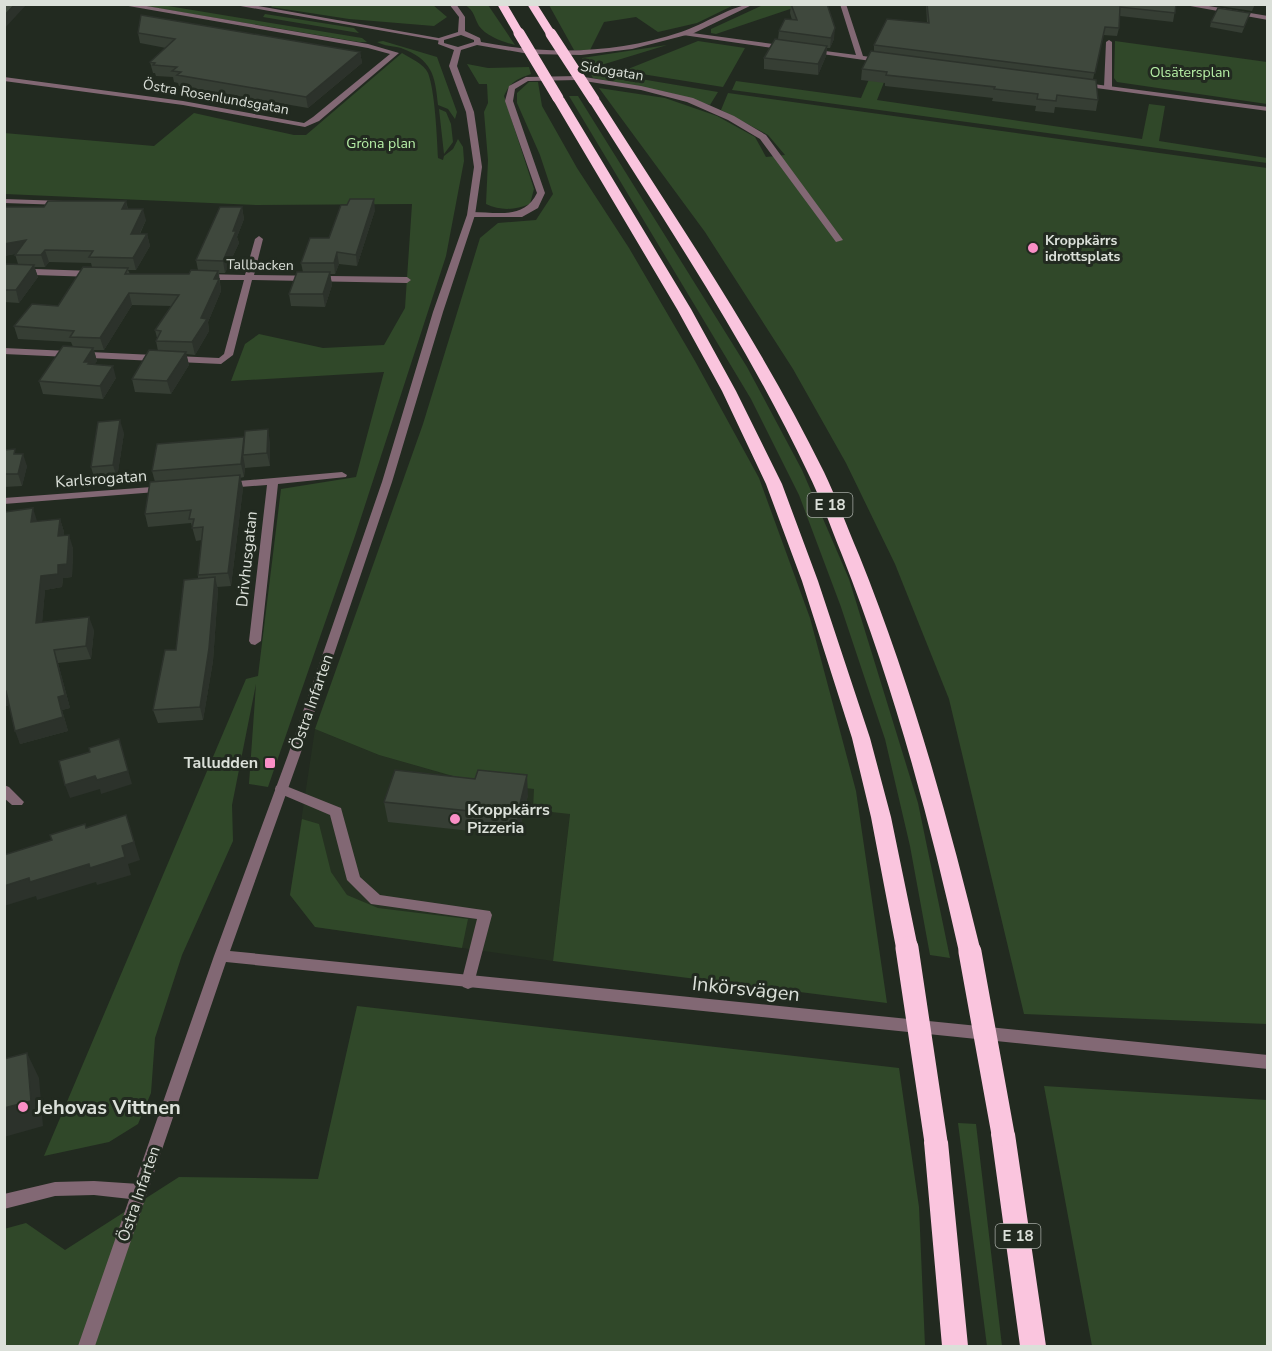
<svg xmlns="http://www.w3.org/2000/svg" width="1272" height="1351" font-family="'Nunito Sans',sans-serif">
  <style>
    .built { fill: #253121 }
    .green { fill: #304829 }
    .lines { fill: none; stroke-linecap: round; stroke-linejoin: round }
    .service { fill: #826874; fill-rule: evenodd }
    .minor { fill: #826874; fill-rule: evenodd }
    .tertiary { fill: #826874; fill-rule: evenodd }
    .motorway { fill: #fac5de; fill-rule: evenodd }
    .motorway-bridge-far1 { stroke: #fac5de; stroke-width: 11 }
    .motorway-bridge { stroke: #fac5de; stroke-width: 23 }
    .wall { fill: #363e34 }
    .shaded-wall { fill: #2c322b }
    .building { fill: #3f483d; stroke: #2c322b; stroke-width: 1.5 }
    .poi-dot { fill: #fa8fc6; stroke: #222a20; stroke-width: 2 }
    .labels { text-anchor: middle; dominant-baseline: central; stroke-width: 6; stroke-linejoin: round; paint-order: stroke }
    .far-street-label { font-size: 14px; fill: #dbe0d9; stroke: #222a20 }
    .far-park-label { font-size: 14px; fill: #b6efa6; stroke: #222a20 }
    .far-poi-label { font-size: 14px; font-weight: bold; fill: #dbe0d9; stroke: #222a20; text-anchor: start }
    .shield { fill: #222a20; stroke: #a4a9a2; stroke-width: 1.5 }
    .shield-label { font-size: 15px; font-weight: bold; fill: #dbe0d9 }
    .street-label { font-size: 16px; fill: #dbe0d9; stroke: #222a20 }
    .poi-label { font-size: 16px; font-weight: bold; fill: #dbe0d9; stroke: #222a20; text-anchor: end }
    .near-street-label { font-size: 20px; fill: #dbe0d9; stroke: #222a20 }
    .near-poi-label { font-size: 20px; font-weight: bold; fill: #dbe0d9; stroke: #222a20; text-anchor: start }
  </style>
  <rect width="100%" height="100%" fill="#222a20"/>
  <path class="built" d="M315,729L379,755L481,784L535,789L570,813L553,961L315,927L290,895Z"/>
  <path class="green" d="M139,5H162L362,38L367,42H359Z
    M273,5H433L447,17L434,26L349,19L271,7Z
    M465,5H488L515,45C503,42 486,36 479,26C474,17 474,10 465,5Z
    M549,5H734L697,23L658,32L636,17L604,22L590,50H574Z
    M763,5H802L716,34L711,33V29Z
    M265,14L354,28L359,33L263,17Z
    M383,41L437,57L457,112L455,119L448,109L438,105C435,74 432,60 401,48C393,46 384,46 377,42Z
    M698,41L745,48L723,87L623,71Z
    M1115,41L1267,62V104L1117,82L1114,78Z
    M667,45L598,66L599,72L718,92L710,105L667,92L593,78L582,58Z
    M402,53C410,58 424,64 428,73C435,91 437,138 438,158L443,160L444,156L453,149L458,139L463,147L464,161L446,256L355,536L268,787L249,784L256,684L232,805L233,841L182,955L155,1038L151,1093L138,1124L109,1142L44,1156L246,679L258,676L281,489L356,477L384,372L231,381L245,344L259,334L323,348L384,345L405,308L412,204L256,205L5,194L4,133L154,146L194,113L294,135H306Z
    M467,64L488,68L529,67L531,74C517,79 510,82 504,96L534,189L530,204C515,210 501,211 486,204L488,160L484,112L488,103L487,84H479Z
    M873,70L888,72L877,100L1142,139L1149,104L1165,106L1159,141L1267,158V163L732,90L736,81L861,98Z
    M529,82H538L542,106L577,168L629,248L695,361L759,478L810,618L856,791L887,1003L553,961L570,814L533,810L534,789L481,784L379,755L315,729L423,424L480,238L498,223L536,220L553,194L540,155L517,103V93Z
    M599,88L665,98L717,116L755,137L766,157L785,155L768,135L721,110L728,93L1267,168V1024L1024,1014L949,699L895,564L846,463L793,369L705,232Z
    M569,96H578L747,367L802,470L849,579L918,803L950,958L930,955L910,846L885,739L841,607L799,495L751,399Z
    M439,109L446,112L451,124L453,142L444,154Z
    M302,819L319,824L331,872L347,895L378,908L468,919L462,948L315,927L290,895Z
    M357,1006L899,1068L919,1207L925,1346H5L4,1229L26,1223L65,1250L179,1177L318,1179Z
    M1044,1086L1267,1100V1346H1092Z
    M958,1123L976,1124L1002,1346H987Z"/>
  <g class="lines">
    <path class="service" d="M1109,40L1112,42V87L1108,89L1104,87L1106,42Z
      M578,76L641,86L693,98L734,116L766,135L843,240L836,242L760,139L728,120L687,102L641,90L578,80L528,81L515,89L513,101L545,193L538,208L522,217H468V213L471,212C497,212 524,220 537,193L505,101L509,86L526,77Z
      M281,784L341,808L360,877L380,895L490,911L492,915L473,987L468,989L463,987L461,983L477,919L371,904L347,880L330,815L276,792L275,789L276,786Z"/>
    <path class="minor" d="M117,4H135L368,44L399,53L319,121L305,127L183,105L4,81V77L183,101L304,123L313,117L390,54L368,48Z
      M229,4H247L444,39L441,41Z
      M840,4H846L863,56L885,59V63L808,52V50L810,49L856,55Z
      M1179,4H1197L1268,16V20Z
      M685,32L787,46L791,48L787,50L683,35L682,34Z
      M1078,82L1268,107V111L1081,86H1078Z
      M4,199L63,201L67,203L63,205L4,203Z
      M259,236L263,239L254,275L407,277L411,280L407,283L252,280L233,355L221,364L4,354V348L219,358L224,354L244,280H204L200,277L204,274L245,275L255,239Z
      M4,268L94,271L98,274L94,277L4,274Z
      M342,472L347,475L346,477L278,484L261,641L255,645L251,644L249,641L267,485L227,488L222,485L227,482Z
      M165,486L169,487L170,489L169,491L4,504V498Z
      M4,785L9,787L24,802L22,805H12L4,798Z
      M94,1181L139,1184L145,1187L147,1192L145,1197L139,1200L94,1195L55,1196L4,1209V1194L55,1182Z"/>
    <path class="tertiary" d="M449,4H456L465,17V31L480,38L481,42C549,55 615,54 681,32C703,25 734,4 754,4L694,33L632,49L581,55L529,54L477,45L461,50L457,66L474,112L482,167L475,215L443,312L392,482L300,755L230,951L1268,1055V1069L226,962L95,1346H78L214,956L288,755L382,482L433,312L467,215L474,167L466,112L449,66L454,50L438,44L439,38L458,32L459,17ZM461,35L474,40V42L458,47L444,43V40Z"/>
    <path class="motorway" d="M497,4H507L524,33L523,35H515Z
      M527,4H537L556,34L555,36H547Z
      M558,95L564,98L691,309L736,391L782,484L818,581L870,738L891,817L918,948L915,954L907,957L899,954L896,948L871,817L852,738L802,581L766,484L722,391L677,309L552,98Z
      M594,97L600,100C678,222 760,342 824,472C837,499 847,527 859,555C911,684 948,817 981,952L978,958L970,961L962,958L959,952C929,817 893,684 842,555C831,528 821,499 808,473C746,342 665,222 588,100Z
      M1003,1123L1011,1126L1015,1134L1046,1346H1020L991,1134L995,1126Z
      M936,1131L944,1134L948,1142L968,1346H942L924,1142L928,1134Z"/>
    <path class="motorway-bridge-far1" d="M519,33L558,98
      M551,34L594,100"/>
    <path class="motorway-bridge" d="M907,948L936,1142
      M970,952L1003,1134"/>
  </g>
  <path class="wall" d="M791,4H827L834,39L830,48H827L826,56L818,75L764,69V58L778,39L779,31L792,20L790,13Z
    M926,4H1176L1173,22L1120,16L1119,28L1117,36L1103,35L1093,79L1098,100L1096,111L1055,107L1054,113L1035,111L1036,106L992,101L993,98L885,86V83L861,80L862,69L874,51V45L927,23Z
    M1221,4H1255L1252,11L1220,6Z
    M1250,13L1242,33L1210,27L1211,22Z
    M138,33L360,52L362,63L308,108L179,86L178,83L174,82L173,77L156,76L155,73H153L150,62L166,48L140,43Z
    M126,201L128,209L146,220L140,234H147L150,246L136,270H128L130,274H189L198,270L196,260L242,207L244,219L237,237L239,243L225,273H219L221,291L208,322L209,331L195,355L186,354L189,365L171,394L135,392L132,379L158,351L156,341L157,338L155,330L171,306L132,305L104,350H94L97,361L94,365L116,378L103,399L43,394L39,381L73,347L71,342L18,339L14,326L58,306L92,267L91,263L49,262L45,267H34L38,277L19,303L4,302V267L18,264L15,254L4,256V207H44Z
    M375,210L357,266L339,264L335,274H330L332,285L325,307L291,306L289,294L303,272L301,263L329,238Z
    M124,433L117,478L95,480L91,467Z
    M270,442V466L245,468V466L244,477L240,478L243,488L231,586L217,587L218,590L213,661L203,720L158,723L153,710L176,650L198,578V575L202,540L196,541L191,523L148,527L145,514L155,482L152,471Z
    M4,450L17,454L27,466L22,486L4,487Z
    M60,519L64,532V536L73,548L72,577L63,578L62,587L45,590L42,622L94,630L91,659L58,663L70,708L62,710L68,731L20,744L9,705L6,706L37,522Z
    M475,779L528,795L518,836L388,822L384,802Z"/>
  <path class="shaded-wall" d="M15,4H27L4,29V16Z
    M835,28L834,39L830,48L831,38Z
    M827,46L826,56L818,75V64Z
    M360,52L362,63L308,108L306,97Z
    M374,199L375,210L357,266L356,255Z
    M126,201L128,213L122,209Z
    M242,207L244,219L237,237L239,243L225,273L223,261Z
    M143,209L146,220L134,245L131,234Z
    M147,234L150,246L136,270L133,258Z
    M26,240L30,251L4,256V244Z
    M45,250L49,262L45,267L41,255Z
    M337,252L339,264L335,274L334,263Z
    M34,265L38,277L19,303L16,290Z
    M218,271L221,291L208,322L209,331L195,355L192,342L214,279Z
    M330,272L332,285L325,307L323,294Z
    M129,293L132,305L104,350L100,338Z
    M93,348L97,361L92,369L84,362Z
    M186,352L189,365L171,394L167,381Z
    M113,366L116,378L103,399L100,386Z
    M120,420L124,433L117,478L113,465Z
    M268,429L270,442V466L267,453Z
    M244,437L243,455L245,466L244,477L241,464Z
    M23,454L27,466L22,486L18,474Z
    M240,475L243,488L231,586L228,573Z
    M33,508L37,521L31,522Z
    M60,519L64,532L63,549L58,536Z
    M69,535L73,548L72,577L63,578L62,587L45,590L41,636L36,623L41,576L58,565Z
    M215,577L218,590L213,661L203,720L200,707Z
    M89,617L94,630L91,659L86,646Z
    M54,650L58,663L70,708L62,710L68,731L20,744L15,731L58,697Z
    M6,691L11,704L6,706L4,703V692Z
    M119,739L132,784L101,794L100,789L70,798L65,785L95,776Z
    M527,775L528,795L518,836L517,816Z
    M126,815L140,860L128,864L131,875L97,885L96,882L37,900L36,896L4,906V886L122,846Z
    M27,1053L39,1078L43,1126L4,1137V1108Z"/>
  <path class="building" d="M4,4H15L4,16Z
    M791,4H827L835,28L831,38L779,31L785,19L797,20Z
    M927,4H1176L1175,13L1120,7L1119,28L1105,27L1095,73L874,45L887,19L929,23Z
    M1218,8L1250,13L1244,27L1211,22Z
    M141,15L360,52L306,97L177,75L181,72L172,71L177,67L153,65L155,63L150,62L175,39L138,33Z
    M775,39L827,46L818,64L764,58Z
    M871,51L1096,80L1098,100L1057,95L1056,101L1037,99L1038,94L994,89L995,87L886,75L887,72L862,69Z
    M350,199H374L356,255L337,252L334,263H301L310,238H329L341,205H347Z
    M48,201H126L122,209H143L131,234H147L133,258L89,257L93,251L45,250L41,255H15L26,240L4,244V207H44Z
    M220,207H242L233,231H236L223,261L196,260Z
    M6,264L34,265L16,290H4V267Z
    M83,267L128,268L125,274H189L191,270L218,271L214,279H219L201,318L207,319L192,342L156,341L161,331L155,330L179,295L129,293L100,338L70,337L74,331L14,326L32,304L58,306Z
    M297,272H330L323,294H289Z
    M63,346L93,348L84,362H90L88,364L113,366L100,386L39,381Z
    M149,350L186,352L167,381L132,379Z
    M120,420L113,465L91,467L98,422Z
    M268,429L267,453L243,455L245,431Z
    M244,437L241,464L152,471L157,444Z
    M15,449L14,454H23L18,474H4V450Z
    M240,475L228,573L198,575L203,527L192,528L194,519H189L191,510L145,514L150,482Z
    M33,508L31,522L60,519L58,536L69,535L67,564L58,565V574L41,576L36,623L89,617L86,646L54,650L65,695L58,697L63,717L15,731L6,691L4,692V518L5,512Z
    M215,577L209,648L200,707L153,710L165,650H176L184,580Z
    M119,739L128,771L97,780L95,776L65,785L59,761L90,752L89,748Z
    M395,770L475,779L478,770L527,775L517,816L384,802Z
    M126,815L134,842L122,846L125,857L90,868L89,864L30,882L29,878L4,886V855L52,840L50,835L85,824L86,828Z
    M27,1053L31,1101L4,1108V1059Z"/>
  <g class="poi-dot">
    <circle cx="1033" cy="248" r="6"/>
    <rect x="264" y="757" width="12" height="12" rx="3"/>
    <circle cx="455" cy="819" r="6"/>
    <circle cx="23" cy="1107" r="6"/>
  </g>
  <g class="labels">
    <g class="far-street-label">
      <text transform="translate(612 71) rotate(9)">Sidogatan</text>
      <text transform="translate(216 97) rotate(10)">Östra Rosenlundsgatan</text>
      <text transform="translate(260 265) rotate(1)">Tallbacken</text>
    </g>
    <g class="far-park-label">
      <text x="1190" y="72">Olsätersplan</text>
      <text x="381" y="143">Gröna plan</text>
    </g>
    <g class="far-poi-label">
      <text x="1045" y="240">Kroppkärrs<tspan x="1045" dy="16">idrottsplats</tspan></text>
    </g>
    <g class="shield">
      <rect x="807.5" y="493" width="45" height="24" rx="4.5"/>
      <rect x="995.5" y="1224" width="45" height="24" rx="4.5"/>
    </g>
    <g class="shield-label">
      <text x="830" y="505">E 18</text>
      <text x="1018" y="1236">E 18</text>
    </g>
    <g class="street-label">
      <text transform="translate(101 479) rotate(-4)">Karlsrogatan</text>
      <text transform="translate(247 559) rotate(-84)">Drivhusgatan</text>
      <text transform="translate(312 702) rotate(-71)">Östra Infarten</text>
      <text transform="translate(139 1194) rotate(-71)">Östra Infarten</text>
    </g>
    <g class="poi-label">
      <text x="258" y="763">Talludden</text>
      <text x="467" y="810" text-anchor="start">Kroppkärrs<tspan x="467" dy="18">Pizzeria</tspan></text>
    </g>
    <g class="near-street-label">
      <text transform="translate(746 989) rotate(6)">Inkörsvägen</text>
    </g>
    <g class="near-poi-label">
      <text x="35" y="1107">Jehovas Vittnen</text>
    </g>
  </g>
  <rect width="1272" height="1351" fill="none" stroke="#dbe0d9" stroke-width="12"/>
</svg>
